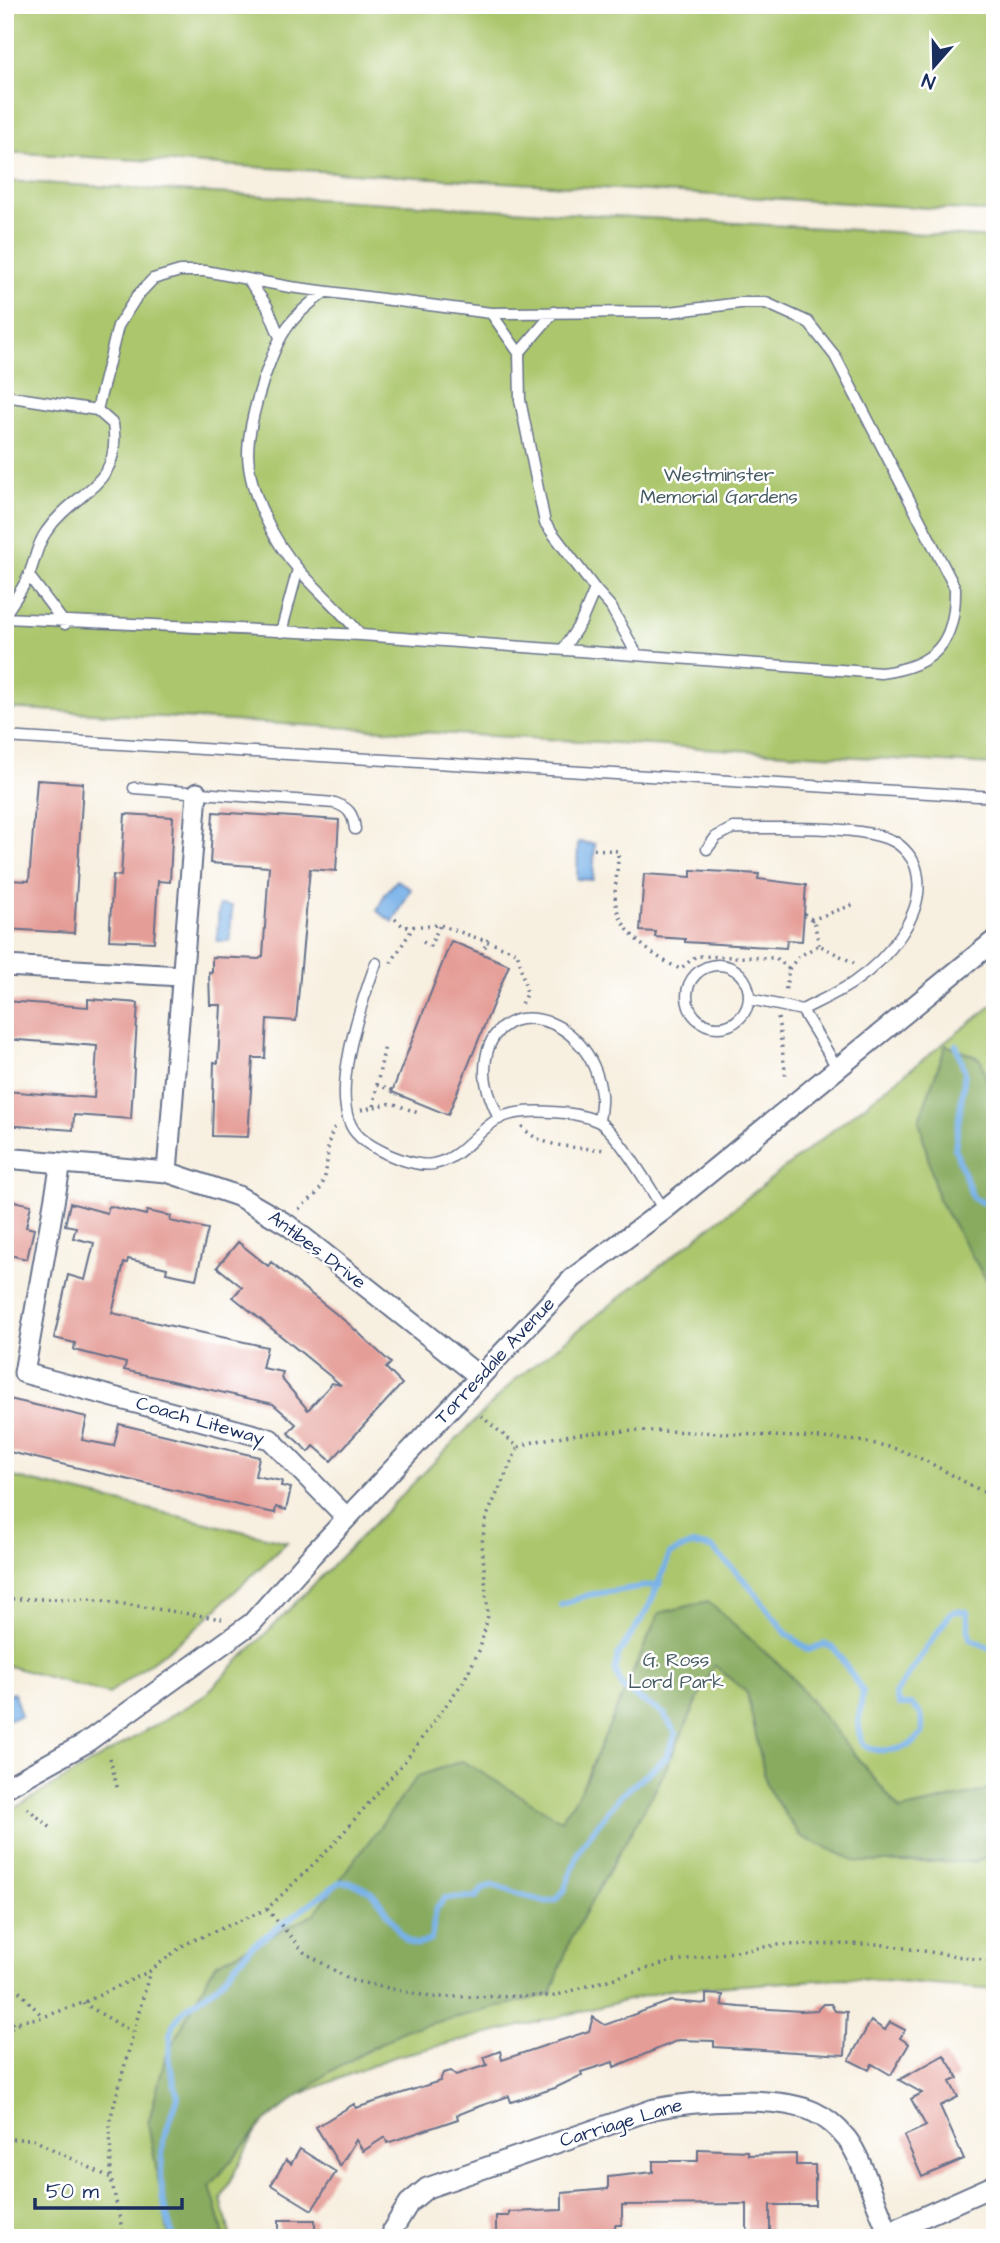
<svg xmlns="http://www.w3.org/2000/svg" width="1000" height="2243" font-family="'Architects Daughter',sans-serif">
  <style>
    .green { fill: #abc66c; stroke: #637a65; stroke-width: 2 }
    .forest { fill: #88ab60; stroke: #526d5f; stroke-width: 2 }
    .water { fill: #77b1e8; stroke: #4970a3; stroke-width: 2 }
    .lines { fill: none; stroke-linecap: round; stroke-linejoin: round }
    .stream { stroke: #77b1e8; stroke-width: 6 }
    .building { fill: #e59d97 }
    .service-casing { stroke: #68728b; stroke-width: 13 }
    .minor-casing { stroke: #68728b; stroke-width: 23 }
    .path { stroke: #68728b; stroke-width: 3.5; stroke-dasharray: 2 5; stroke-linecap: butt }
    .service { stroke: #fff; stroke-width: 10 }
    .minor { stroke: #fff; stroke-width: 19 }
    .labels { text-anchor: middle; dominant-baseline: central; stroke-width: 5; stroke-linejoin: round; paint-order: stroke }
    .park-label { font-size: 19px; fill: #465c62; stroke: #fff }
    .street-label { font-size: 19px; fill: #1b2f5e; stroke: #fff }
  </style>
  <rect width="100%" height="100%" fill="#fff"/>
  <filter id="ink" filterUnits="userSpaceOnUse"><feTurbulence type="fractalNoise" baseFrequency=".0143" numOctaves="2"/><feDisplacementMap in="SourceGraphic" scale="14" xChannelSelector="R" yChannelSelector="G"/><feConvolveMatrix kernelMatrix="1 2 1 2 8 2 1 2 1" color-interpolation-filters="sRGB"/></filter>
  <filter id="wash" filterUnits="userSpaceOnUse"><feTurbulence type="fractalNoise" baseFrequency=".00686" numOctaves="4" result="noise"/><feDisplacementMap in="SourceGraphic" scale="28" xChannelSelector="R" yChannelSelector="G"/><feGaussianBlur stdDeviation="1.57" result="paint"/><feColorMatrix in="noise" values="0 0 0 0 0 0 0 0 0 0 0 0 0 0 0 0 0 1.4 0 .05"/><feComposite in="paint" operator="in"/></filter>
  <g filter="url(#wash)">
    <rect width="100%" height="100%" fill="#f7efdf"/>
    <path class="green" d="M5,5H995V212L5,152Z
      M5,181L995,238V765L5,708Z
      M995,1003V1990L847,1978L669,1990L393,2057L268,2107L221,2199L231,2238H5V1814L204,1696L516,1379Z
      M5,1475L287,1542L192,1632L108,1694L5,1665Z"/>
    <path class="forest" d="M946,1045L981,1059L995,1113V1306L987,1281L938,1199L919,1120Z
      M708,1601L788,1673L900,1810L981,1792L995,1784V1853L976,1862H858L800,1836L767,1787L747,1693L714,1665L659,1783L571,1938L551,1994L405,2030L329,2072L262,2124L210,2186L225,2238H169L148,2124L165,2058L215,1964L314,1914L418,1776L462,1761L561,1820L580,1792L659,1613Z"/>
    <path class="water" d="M578,842L595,844L593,880L577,879Z
      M397,880L411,889L393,922L377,911L385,894Z
      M219,905L232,906L230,941H217Z
      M14,1693L21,1716L5,1720V1695Z"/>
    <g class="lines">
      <path class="stream" d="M956,1045L965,1072L955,1149L973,1198L995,1208
        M561,1605L588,1595L660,1584
        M173,2238L162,2197L161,2172L163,2141L178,2097L169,2062L170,2034L174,2023L186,2008L216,1987L251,1947L340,1882C397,1880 391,1966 431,1939L436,1909L445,1898L476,1897L484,1888L493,1885L544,1902L556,1900L564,1891L579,1851L591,1833L619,1797L666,1758L676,1734L664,1714L623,1689L615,1669L618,1655L648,1609L670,1554L692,1544L712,1548L748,1584L787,1634L809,1650L824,1644L835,1649L863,1692C861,1707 854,1729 863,1743C870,1755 901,1750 911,1744C915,1742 920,1736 923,1732L921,1714L912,1705H899L895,1694L950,1614L955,1611L967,1612L970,1639L995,1650"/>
    </g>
    <g id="blocks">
      <path class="building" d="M37,780L83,783L74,933L5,929V880L29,881Z
        M213,812L339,820L336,871L310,869L296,1021L267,1019L265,1058H253L248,1137L212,1136L214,1062L218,1063L221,1005H210L209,972L212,973V957L259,959L263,956L269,867L210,863Z
        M125,814L173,817L170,882L158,881L154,942L109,940L113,875L121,876Z
        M691,870L759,874L758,879L806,885L802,941L787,940L786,948L685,942V939L655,937L656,932L640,931L644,874L691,877Z
        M451,941L509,965L448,1115L392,1092Z
        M88,999L138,1003L131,1119L74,1115L73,1130L5,1125V1091L94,1098L97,1046L5,1039V1001L88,1007Z
        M5,1199L31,1205L26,1227L34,1229L27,1259L5,1254Z
        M70,1203L107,1213L109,1206L146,1215L147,1211L171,1216L170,1221L208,1229L196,1279L166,1273L167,1268L128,1259L127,1263H124L112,1313L267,1347L262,1368L283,1372L281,1378L308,1410L332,1383L341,1385L233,1297L242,1287L217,1267L238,1242L268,1266L271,1262L350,1325L391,1363L386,1368L402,1384L331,1461L314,1446L309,1452L288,1433L296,1424L273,1404L124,1370L126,1363L74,1350L75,1343L54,1338L68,1275L85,1280L94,1243L73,1238L76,1227L65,1225Z
        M5,1398L87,1417L82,1440L114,1446L119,1424L259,1457L255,1476L282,1481L281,1486L291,1488L286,1510L276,1507L275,1513L255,1509L5,1451Z
        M706,1994L723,1995L722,2005L739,2007L801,2011L817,2010L823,2004H831L835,2011L847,2012L845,2055L714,2047V2041L679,2040L614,2067L613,2062L581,2072L582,2075L555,2088L511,2102L509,2096L480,2106L457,2115L458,2119L387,2143L385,2137L363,2151L356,2140L340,2166L316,2127L354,2104L356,2108L440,2081L443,2073L451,2071L456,2075L487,2065L484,2057L500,2051L502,2060L589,2031L593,2017L605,2025L671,2001L706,2004Z
        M871,2021L885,2030L890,2022L905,2030L900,2038L909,2044L891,2075L872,2064L869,2070L849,2060Z
        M944,2055L958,2078L950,2082L958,2097L940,2106L964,2159L922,2177L904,2136L926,2126L911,2099L922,2093L899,2080Z
        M300,2149L336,2172L312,2210L271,2185L286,2160L291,2164Z
        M698,2149L748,2151V2155L796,2154V2165H815V2205H770V2238H747V2204L622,2205V2225H615V2231L579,2232V2238H496V2216H509V2212L562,2210V2193L608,2189V2177L653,2172V2161H698Z
        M279,2220H315V2238H279Z"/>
    </g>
  </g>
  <g filter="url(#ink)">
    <use href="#blocks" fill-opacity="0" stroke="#68728b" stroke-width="2"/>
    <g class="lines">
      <g class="service-casing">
        <path id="service" d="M249,281L267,306L279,335
          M325,292C285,321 279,336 263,381C256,403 248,430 248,454C249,492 273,541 299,570C319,592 342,612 361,635
          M491,313L519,353L520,400L545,523L595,589L581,622L564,648
          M519,353L554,312
          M5,396L97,410
          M29,576L65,624
          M595,589L611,607L636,653
          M5,614C13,602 22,590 28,577C35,562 36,546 46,532C75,489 123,487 113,424L97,410L118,326L137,296L153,279L180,271H205L290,287L491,313L670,312L740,303H766L808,322L835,356L955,588C956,643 935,666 881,673L361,635L5,618
          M281,632L298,569
          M5,737L995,797
          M134,788L335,803C349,808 353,814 355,829
          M707,849L716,837L733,828C776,829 853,824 891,840C903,845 915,860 917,872C927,914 886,960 854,982C838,993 819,1001 802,1010
          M376,963C362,1001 327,1099 356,1133C364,1143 376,1148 387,1154C399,1159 419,1167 433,1164C462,1159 474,1133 498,1119C519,1107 575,1111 597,1121C616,1129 651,1190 664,1210
          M687 996a31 31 0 1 1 62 0a31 31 0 1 1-62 0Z
          M750,999L802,1010L838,1069
          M499,1119C493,1104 485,1088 485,1072C485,988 591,1009 601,1094C602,1102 600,1112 599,1121"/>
      </g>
      <g class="minor-casing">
        <path id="minor" d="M5,966L181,976
          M5,1158L167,1172L238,1196L288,1225L480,1377
          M61,1163L24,1373L270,1439L347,1518
          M167,1172L197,793
          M5,1788L84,1744L252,1623L313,1554L573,1278L664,1210L995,940
          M393,2229L409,2203L427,2188L654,2109C694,2101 777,2095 814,2112C827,2118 839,2129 847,2139C863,2160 876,2207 889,2233
          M878,2237L995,2185"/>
      </g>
      <path class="path" d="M594,849L618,851C619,869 613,887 616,905C621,934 656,958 680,969L696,956L776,958L789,969L785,993
        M804,914L814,921L819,945
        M395,919L404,927L440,925L517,952L527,993L521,1004
        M811,920L855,904
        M423,942L430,946L440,925
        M482,954L488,939
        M391,963L414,926
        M789,969L798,957L819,945L854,963
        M778,1018L786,1078
        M377,1085L385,1045
        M374,1106L377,1085L392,1090
        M361,1110L392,1103L421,1114
        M522,1126C539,1149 579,1147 606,1150
        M299,1209C305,1202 316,1197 320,1189C332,1169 322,1144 337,1124
        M481,1416L518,1447C581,1423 704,1432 772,1436C813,1438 860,1437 899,1450C933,1461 962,1483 995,1497
        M5,1599H92L222,1619
        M110,1758L118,1791
        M27,1808L51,1828
        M267,1909L304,1952L350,1980L431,1997L554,1996L669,1962L777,1945L878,1944L995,1962
        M5,1976L43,2017
        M83,2003L132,2032
        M5,2024L43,2017L83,2003L150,1971L185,1944L267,1909L330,1848L405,1761L463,1682L480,1649L488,1616L482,1543L486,1518L518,1447
        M5,2032L18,2024
        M5,2139H32L111,2178
        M124,2238L111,2178L110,2120L150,1971"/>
      <use href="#service" class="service"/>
      <use href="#minor" class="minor"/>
    </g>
  </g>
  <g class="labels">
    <g class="park-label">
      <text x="719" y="475">Westminster<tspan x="719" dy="22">Memorial Gardens</tspan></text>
      <text x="676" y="1660">G. Ross<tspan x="676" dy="22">Lord Park</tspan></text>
    </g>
    <g class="street-label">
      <text transform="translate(317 1250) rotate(37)">Antibes Drive</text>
      <text transform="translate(495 1361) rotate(-47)">Torresdale Avenue</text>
      <text transform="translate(200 1421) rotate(16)">Coach Liteway</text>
      <text transform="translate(621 2123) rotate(-17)">Carriage Lane</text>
    </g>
  </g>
  <rect width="1000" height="2243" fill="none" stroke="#fff" stroke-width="28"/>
  <g transform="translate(934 66) rotate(200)" stroke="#ffffff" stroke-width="5" paint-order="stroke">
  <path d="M0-5L12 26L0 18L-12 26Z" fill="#1b2f5e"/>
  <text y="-10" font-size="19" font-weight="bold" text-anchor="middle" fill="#1b2f5e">N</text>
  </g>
  <path d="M35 2198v10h147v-10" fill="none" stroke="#1b2f5e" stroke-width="3.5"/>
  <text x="46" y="2198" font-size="21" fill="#1b2f5e" stroke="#ffffff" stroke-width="5" paint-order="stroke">50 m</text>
</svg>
